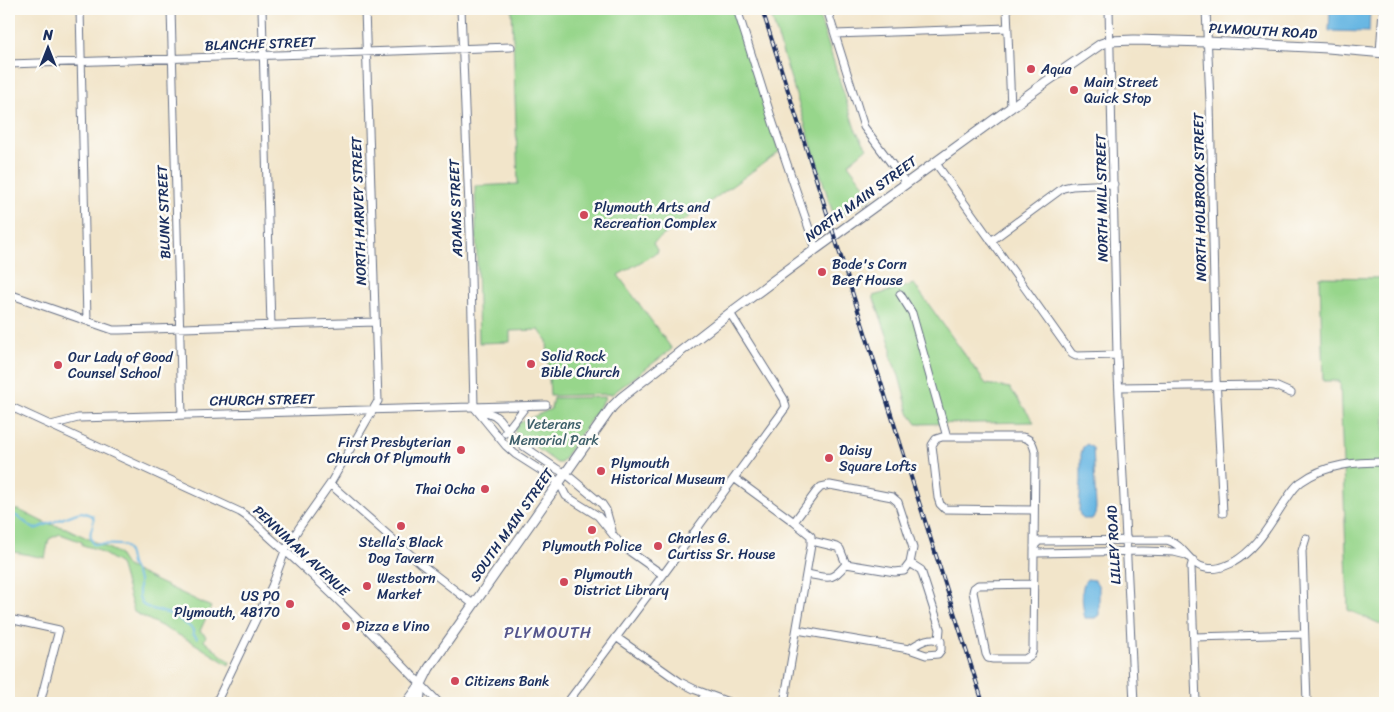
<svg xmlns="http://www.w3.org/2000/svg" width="1394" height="712" font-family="Sriracha,sans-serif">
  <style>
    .green { fill: #97d68b; stroke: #598274 }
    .water { fill: #69b7e3; stroke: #4273a0 }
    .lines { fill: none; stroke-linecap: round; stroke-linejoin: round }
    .stream { stroke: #69b7e3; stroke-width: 2 }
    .minor-casing { stroke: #666f84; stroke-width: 9 }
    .major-casing { stroke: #666f84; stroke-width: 11 }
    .minor { stroke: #fff; stroke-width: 7 }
    .major { stroke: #fff; stroke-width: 9 }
    .rail-casing { stroke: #1b2f5e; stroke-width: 4 }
    .rail { stroke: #fdfcf7; stroke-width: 2; stroke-dasharray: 5.5; stroke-linecap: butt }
    .poi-dot { fill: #d1495b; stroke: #fdfcf7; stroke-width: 2 }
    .labels { text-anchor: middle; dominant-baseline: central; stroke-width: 5; stroke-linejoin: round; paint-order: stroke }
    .street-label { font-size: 14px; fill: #1b2f5e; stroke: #fdfcf7 }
    .poi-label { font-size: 14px; fill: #1b2f5e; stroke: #fdfcf7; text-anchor: start }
    .park-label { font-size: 14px; fill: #40616c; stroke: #fdfcf7 }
    .quarter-label { font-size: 16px; letter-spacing: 1px; fill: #56578d; stroke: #fdfcf7 }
  </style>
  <rect width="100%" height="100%" fill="#fdfcf7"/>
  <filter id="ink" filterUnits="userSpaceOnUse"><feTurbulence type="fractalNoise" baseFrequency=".02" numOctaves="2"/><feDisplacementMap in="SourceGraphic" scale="10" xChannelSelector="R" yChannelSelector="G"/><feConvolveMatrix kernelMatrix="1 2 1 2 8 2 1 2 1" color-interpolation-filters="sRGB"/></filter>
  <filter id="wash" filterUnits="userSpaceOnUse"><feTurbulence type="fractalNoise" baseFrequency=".0096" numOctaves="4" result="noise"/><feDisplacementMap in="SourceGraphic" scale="20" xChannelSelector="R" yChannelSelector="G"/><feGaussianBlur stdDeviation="1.12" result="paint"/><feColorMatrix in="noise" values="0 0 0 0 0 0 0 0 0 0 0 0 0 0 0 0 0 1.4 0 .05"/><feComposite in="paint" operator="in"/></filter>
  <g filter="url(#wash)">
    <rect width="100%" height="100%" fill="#f2e5ca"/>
    <path class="green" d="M512,9H734L779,152L653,243L658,252L618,275L672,349L612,394L550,396L547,341L539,330L510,331V342L479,343L475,186L518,184Z
      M769,9H817L855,129L867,148L848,164L873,197L835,220Z
      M1320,277L1385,278V626L1348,610L1340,381H1323Z
      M914,284L986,384L1010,388L1034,422L917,424L909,413L899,376L891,358V346L873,296Z
      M606,397L561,463H557L514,431L519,423L551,409L553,398Z
      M9,510H19L45,523L66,528L118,553L127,567L211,607L200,631L206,636L204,641L230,662L229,665L192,642L134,612L120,564L96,549L82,545V542L60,534L49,539L45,558L9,551Z"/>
    <path class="water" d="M1330,9H1370L1369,32L1329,31Z
      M1087,444L1093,448L1096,508L1095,515L1092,519H1083L1080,515L1079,510L1081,480V454L1083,447Z
      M1087,579L1095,580L1099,587V615L1095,618H1085L1084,615C1083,604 1079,587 1087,579Z"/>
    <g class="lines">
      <path class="stream" d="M9,514C19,514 26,525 35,529L77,513L82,512L93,516C96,528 86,529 93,544L120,545L124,546L127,549L129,555L131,564L139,580V597L143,605L149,608L173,615L190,627L193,630V634L197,638"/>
    </g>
  </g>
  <g filter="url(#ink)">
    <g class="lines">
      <g class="minor-casing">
        <path id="minor" d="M80,9L87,321
          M171,9L182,415
          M262,9L271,326
          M461,9L470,232L474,407
          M737,9L774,126L816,249
          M827,9L864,127L906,183
          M1007,9L1011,108
          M1109,9L1117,355L1134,703
          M1206,9L1210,102L1216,378L1223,513
          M835,34L1008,28
          M1380,53L1383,9
          M9,64L511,47
          M935,162L1072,354L1076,356L1117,355
          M991,241L1063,188L1072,186L1114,184
          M9,294L113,330H120L375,322
          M900,294L912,313L947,437
          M1119,387L1263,385L1275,386L1291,393
          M9,406L240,512C254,520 263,532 275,542C333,592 386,648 439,703
          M474,407L506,446L515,454L559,482L566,496L598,516L622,546L663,575
          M479,409L494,415L499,419L516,441L557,469L565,473L602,504L606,510L612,531
          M51,425L78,418L546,405
          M505,433L526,406
          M734,478L794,522L811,536V545L784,703
          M330,484L421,564L473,604
          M794,522L816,492L821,487L830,485L892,497L898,502L913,548L910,563L904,571L895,572L846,564
          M1306,538L1302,551L1307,703
          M1034,546L1039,541L1167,540C1184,544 1190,566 1206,568C1216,570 1223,567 1232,563C1258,549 1270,523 1286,500C1290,494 1295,486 1301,482C1325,464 1357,462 1385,462
          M1034,547L1037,553L1143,551L1174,552L1186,555
          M1193,560L1191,567L1196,703
          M910,563L921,570L940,629L939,640
          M807,574C829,578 831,582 846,564L840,549L837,547L812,541
          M1033,584L978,585L974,588L973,592L986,654L988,658L993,659H1025L1031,655L1033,650L1035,452C1033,443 1031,439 1022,437H942L936,439L932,445L938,498L940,504L945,509L1034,510
          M9,619L59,630L40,703
          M797,630L909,649L926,655L938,654L941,650V641C929,635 919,643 909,649
          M616,637L680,682L696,690L731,703
          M1194,637L1304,634
          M216,703L272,586L285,551L299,528L330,484L378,401L365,9
          M567,703L663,575L786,407L784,399L730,313
          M700,703L705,694"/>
      </g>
      <g class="major-casing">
        <path id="major" d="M407,703L421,684L429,668L612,407L622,397L730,313L816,249L1046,82L1101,44L1110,41L1134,40L1207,42L1328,48L1385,53
          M419,703L421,684"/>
      </g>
      <use href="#minor" class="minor"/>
      <use href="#major" class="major"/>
      <g class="rail-casing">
        <path id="rail" d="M762,9L983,703"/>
      </g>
      <use href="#rail" class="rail"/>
    </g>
  </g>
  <g class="poi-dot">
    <circle cx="1031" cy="69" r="5"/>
    <circle cx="1074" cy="90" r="5"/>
    <circle cx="584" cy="215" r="5"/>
    <circle cx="822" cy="272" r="5"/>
    <circle cx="531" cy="364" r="5"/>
    <circle cx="58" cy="365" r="5"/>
    <circle cx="461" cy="450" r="5"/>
    <circle cx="829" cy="458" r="5"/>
    <circle cx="601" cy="471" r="5"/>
    <circle cx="485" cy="489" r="5"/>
    <circle cx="401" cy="526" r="5"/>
    <circle cx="592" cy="530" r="5"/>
    <circle cx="658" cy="546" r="5"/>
    <circle cx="564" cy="582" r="5"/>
    <circle cx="367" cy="586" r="5"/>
    <circle cx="290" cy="604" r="5"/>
    <circle cx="346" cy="626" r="5"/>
    <circle cx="455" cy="681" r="5"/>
  </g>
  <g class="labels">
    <g class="street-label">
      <text transform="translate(1263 31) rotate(3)">PLYMOUTH ROAD</text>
      <text transform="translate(260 44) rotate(-2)">BLANCHE STREET</text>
      <text transform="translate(1200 197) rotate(-91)">NORTH HOLBROOK STREET</text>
      <text transform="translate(1102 198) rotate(-91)">NORTH MILL STREET</text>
      <text transform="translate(861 199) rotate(-36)">NORTH MAIN STREET</text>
      <text transform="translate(456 208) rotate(-92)">ADAMS STREET</text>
      <text transform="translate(359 211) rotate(-92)">NORTH HARVEY STREET</text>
      <text transform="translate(164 212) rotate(-92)">BLUNK STREET</text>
      <text transform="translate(262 400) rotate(-1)">CHURCH STREET</text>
      <text transform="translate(512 525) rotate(-55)">SOUTH MAIN STREET</text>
      <text transform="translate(1114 545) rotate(-93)">LILLEY ROAD</text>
      <text transform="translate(301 551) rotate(43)">PENNIMAN AVENUE</text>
    </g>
    <g class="poi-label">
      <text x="1041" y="69">Aqua</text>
      <text x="1084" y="82">Main Street<tspan x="1084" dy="16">Quick Stop</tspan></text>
      <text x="594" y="207">Plymouth Arts and<tspan x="594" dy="16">Recreation Complex</tspan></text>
      <text x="832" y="264">Bode's Corn<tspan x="832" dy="16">Beef House</tspan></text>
      <text x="541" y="356">Solid Rock<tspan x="541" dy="16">Bible Church</tspan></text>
      <text x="68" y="357">Our Lady of Good<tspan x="68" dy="16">Counsel School</tspan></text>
      <text x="451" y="442" text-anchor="end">First Presbyterian<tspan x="451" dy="16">Church Of Plymouth</tspan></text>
      <text x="839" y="450">Daisy<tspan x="839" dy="16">Square Lofts</tspan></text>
      <text x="611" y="463">Plymouth<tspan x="611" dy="16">Historical Museum</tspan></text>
      <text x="475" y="489" text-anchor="end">Thai Ocha</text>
      <text x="668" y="538">Charles G.<tspan x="668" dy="16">Curtiss Sr. House</tspan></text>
      <text x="401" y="542" text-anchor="middle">Stella’s Black<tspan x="401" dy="16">Dog Tavern</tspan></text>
      <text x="592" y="546" text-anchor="middle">Plymouth Police</text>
      <text x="574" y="574">Plymouth<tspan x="574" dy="16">District Library</tspan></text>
      <text x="377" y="578">Westborn<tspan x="377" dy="16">Market</tspan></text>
      <text x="280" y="596" text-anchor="end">US PO<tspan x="280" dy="16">Plymouth, 48170</tspan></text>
      <text x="356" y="626">Pizza e Vino</text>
      <text x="465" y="681">Citizens Bank</text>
    </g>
    <g class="park-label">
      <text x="554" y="424">Veterans<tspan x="554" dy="16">Memorial Park</tspan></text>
    </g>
    <g class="quarter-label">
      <text x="548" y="632">PLYMOUTH</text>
    </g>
  </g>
  <rect width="1394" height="712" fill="none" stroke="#fdfcf7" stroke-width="30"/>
  <g transform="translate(48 48)" stroke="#fdfcf7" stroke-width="4" paint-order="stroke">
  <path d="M0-4L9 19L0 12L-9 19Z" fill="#1b2f5e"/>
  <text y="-8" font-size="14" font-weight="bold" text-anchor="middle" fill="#1b2f5e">N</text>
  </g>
</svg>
